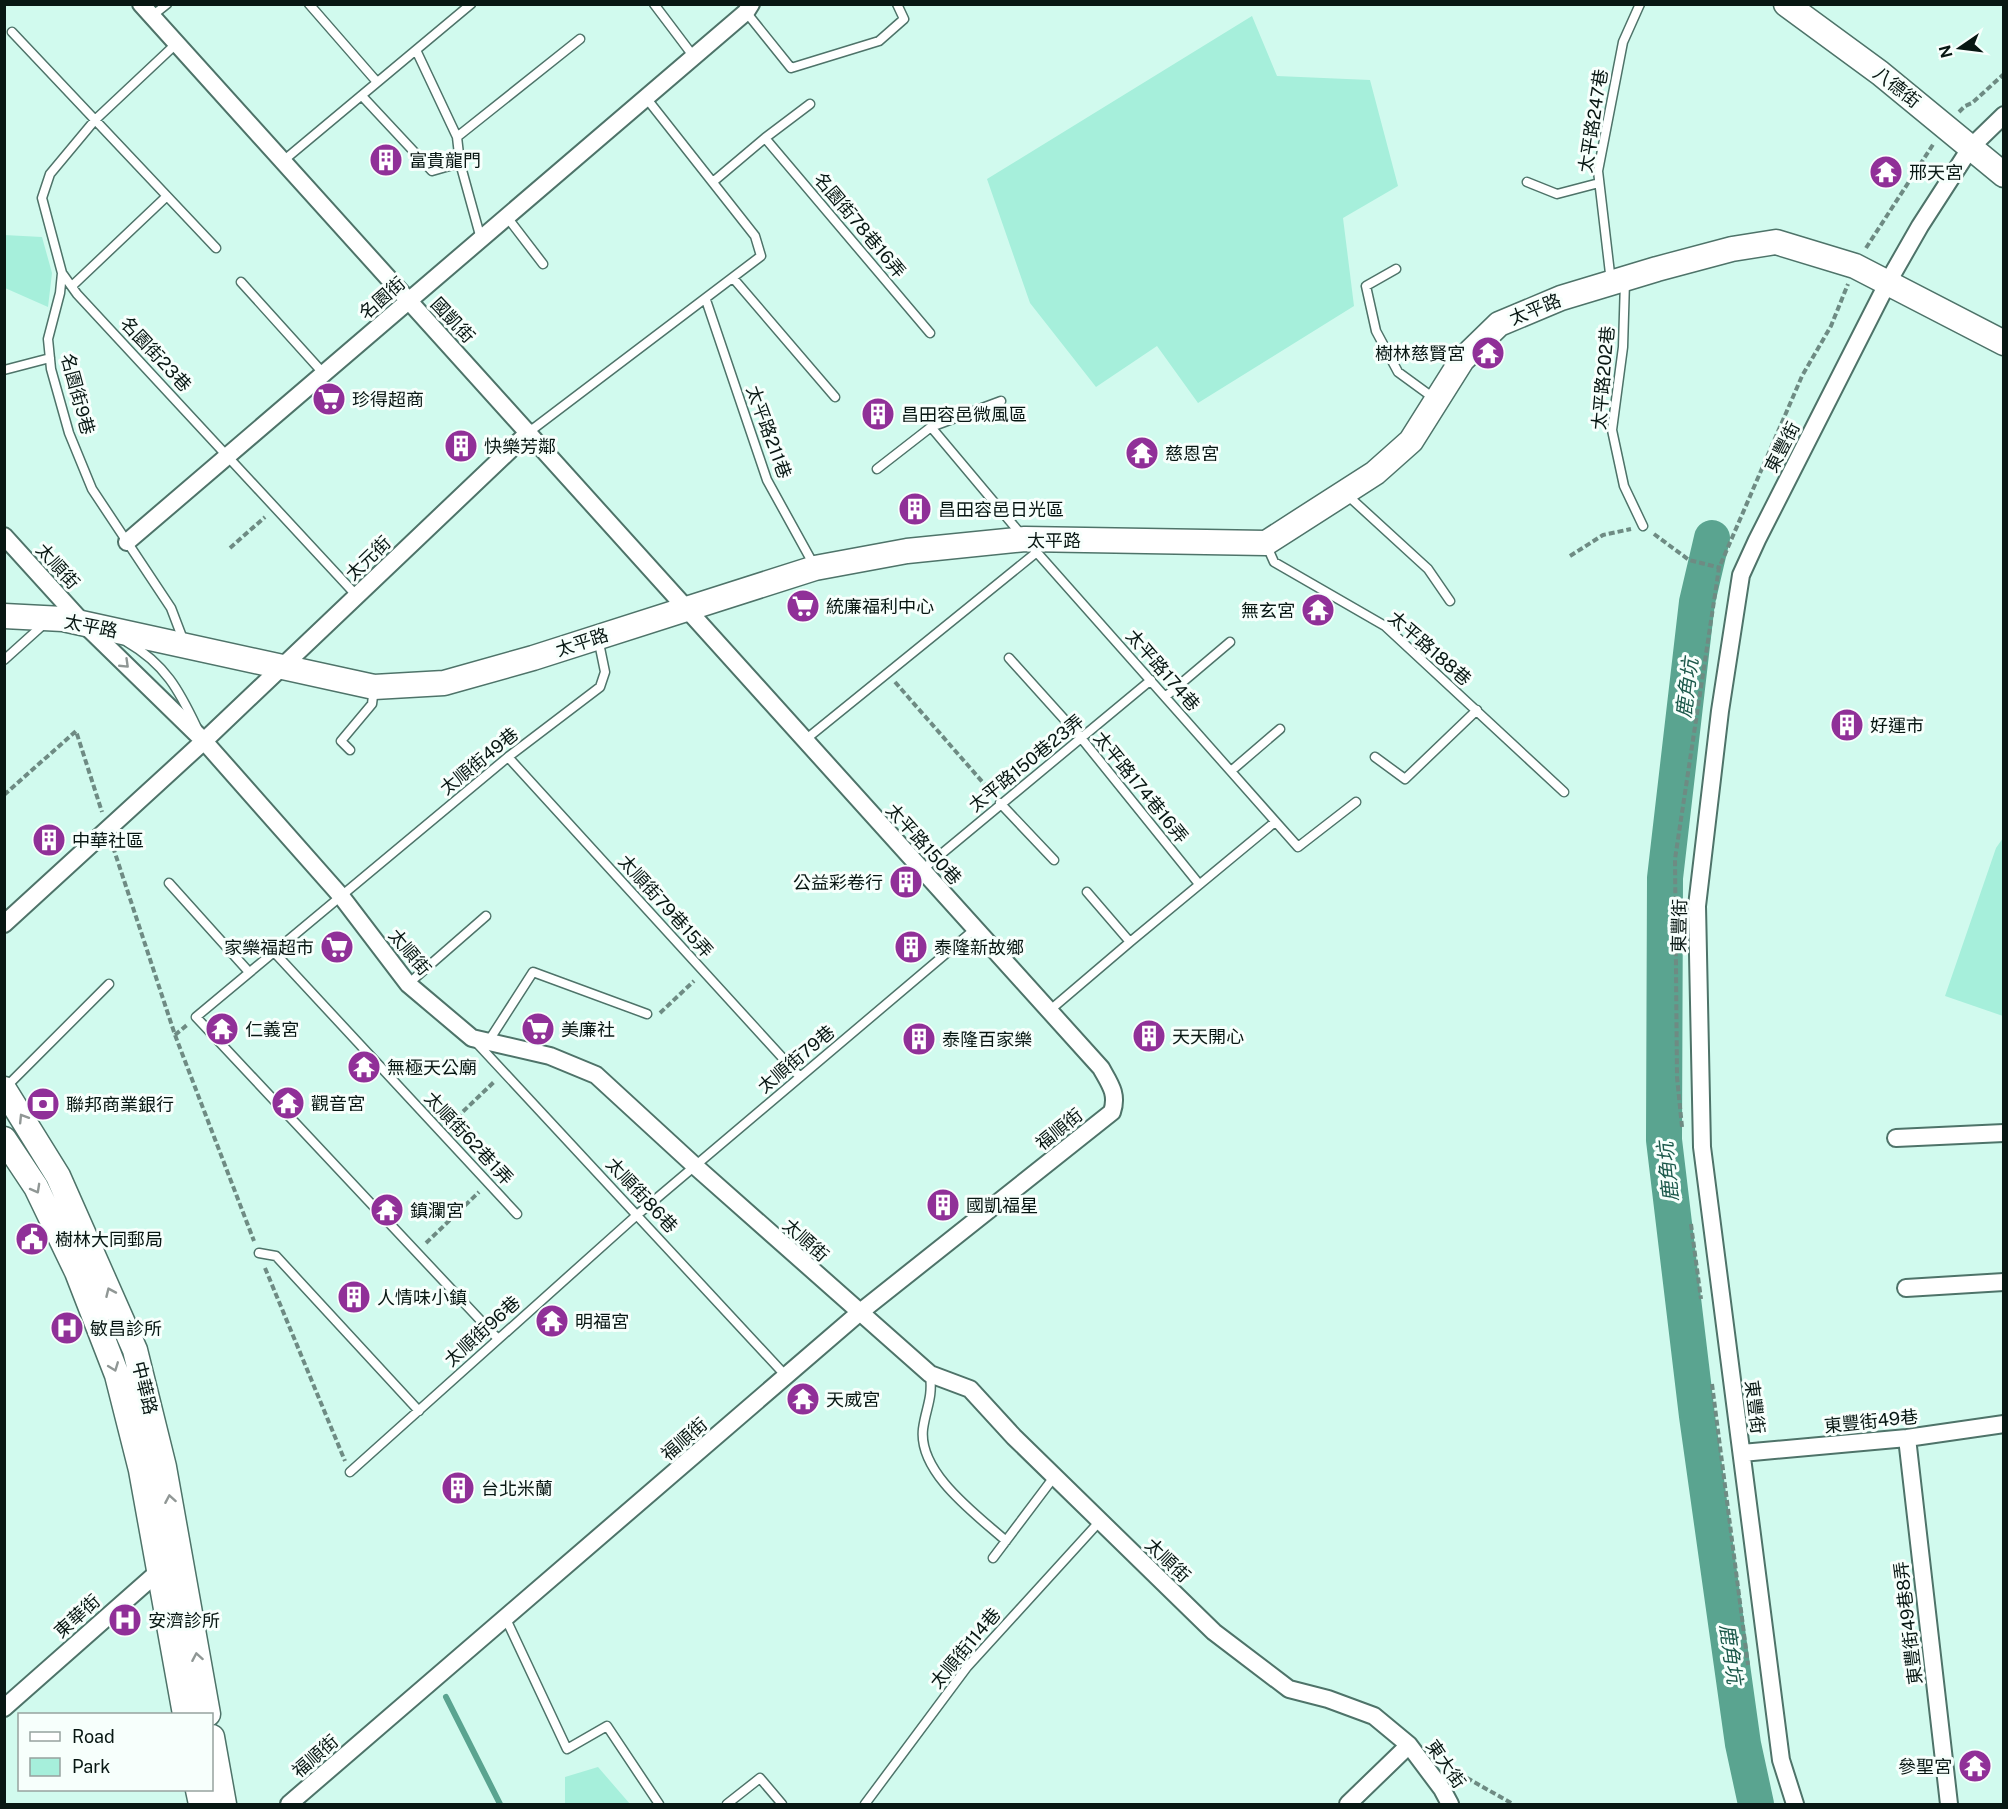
<svg xmlns="http://www.w3.org/2000/svg" width="2008" height="1809" font-family="'Public Sans','Noto Sans TC',sans-serif">
  <style>
    .green { fill: #a6efdb }
    .lines { fill: none; stroke-linecap: round; stroke-linejoin: round }
    .stream { stroke: #5aa490; stroke-width: 6 }
    .river { stroke: #5aa490; stroke-width: 36 }
    .lane-casing { stroke: #4e7369; stroke-width: 11 }
    .street-casing { stroke: #4e7369; stroke-width: 20 }
    .secondary-casing { stroke: #4e7369; stroke-width: 27 }
    .path { stroke: #6e8b83; stroke-width: 4; stroke-dasharray: 6 3; stroke-linecap: butt }
    .lane { stroke: #fff; stroke-width: 8 }
    .street { stroke: #fff; stroke-width: 16 }
    .secondary { stroke: #fff; stroke-width: 24 }
    .oneway { stroke: #909795 }
    .labels { text-anchor: middle; dominant-baseline: central; stroke-width: 6; stroke-linejoin: round; paint-order: stroke }
    .street-label { font-size: 18px; fill: #081713; stroke: #f7fffc }
    .poi-label { font-size: 18px; fill: #081713; stroke: #f7fffc; text-anchor: start }
    .water-label { font-size: 20px; font-style: italic; fill: #1b584a; stroke: #f7fffc }
  </style>
  <rect width="100%" height="100%" fill="#d1faee"/>
  <path class="green" d="M1252,16L1277,76L1370,80L1398,186L1343,218L1354,306L1198,403L1157,346L1096,387L1030,303L987,179Z
    M4,235L42,237L52,273L48,307L5,288Z
    M2003,838V1016L1945,996L1996,848Z
    M598,1767L630,1804H565V1777Z"/>
  <g class="lines">
    <path class="stream" d="M446,1697L500,1804"/>
    <path class="river" d="M1712,538L1697,602L1665,878L1664,1140L1697,1416L1743,1744L1756,1804"/>
    <g class="lane-casing">
      <path id="lane" d="M309,4L377,82
        M654,4L694,57
        M746,12L791,68L879,41L904,19L897,4
        M152,16L167,4
        M12,32L216,248
        M177,43L95,120L50,174L42,198L62,273L60,293L48,339L51,369L69,433L92,489L171,608L184,642
        M416,50L457,137L460,163L481,239
        M362,96L432,171L460,163
        M457,137L580,39
        M765,138L930,333
        M283,161L471,4
        M714,181L765,138L810,104
        M1527,182L1557,194L1599,183
        M507,217L543,264
        M1396,269L1366,286L1376,331L1398,372L1435,399
        M62,273L77,294L357,596
        M733,278L835,397
        M1625,281L1623,347L1612,430L1624,486L1643,526
        M241,282L324,374
        M1611,282L1598,171L1623,42L1640,4
        M72,286L167,196
        M706,300L767,480L815,567
        M4,370L50,358
        M1001,401L931,427L1025,539L1298,847L1356,802
        M529,432L761,256L755,236L647,99
        M877,469L931,427
        M1345,493L1428,569L1450,601
        M1266,544L1274,562L1385,626L1564,792
        M127,642C165,664 179,690 197,728
        M1009,658L1082,739L1199,884
        M4,660L44,624
        M1165,697L1230,642
        M805,740L1037,552
        M350,750L341,741L372,704L374,688
        M508,757L800,1077
        M1375,757L1405,779L1477,710
        M1231,771L1280,729
        M1000,803L1054,860
        M922,870L1151,680
        M169,883L249,972
        M1130,942L1275,822
        M274,952L517,1214
        M408,984L486,916
        M1049,1011L1130,942L1087,892
        M474,1040L786,1376
        M488,1042L533,972L647,1014
        M5,1088L109,984
        M259,1253L276,1256L419,1411
        M498,1339L196,1017L508,757L600,687L605,672L598,638
        M930,1374C933,1399 926,1407 923,1429C918,1473 977,1515 1006,1541
        M350,1472L637,1215L975,929
        M993,1558L1054,1477
        M506,1619L567,1749L607,1726L659,1804
        M727,1804L760,1778L782,1804
        M865,1804L967,1667L1100,1521"/>
    </g>
    <g class="street-casing">
      <path id="street" d="M141,4L1101,1068C1110,1084 1118,1094 1112,1112L859,1313L289,1804
        M4,536L83,623L204,741L341,896L408,984L472,1038L550,1056L596,1075L695,1166L930,1374L970,1389L1014,1437L1214,1632L1289,1689L1328,1699L1374,1716L1409,1745L1442,1789L1450,1804
        M127,542L746,12L751,4
        M4,924L204,741L529,432
        M1896,1138L2004,1133
        M1906,1288L2004,1282
        M1907,1438L1949,1804
        M1742,1453L1907,1438L2004,1424
        M4,1708L166,1565
        M1348,1804L1409,1745
        M1795,1804L1781,1760L1702,1147L1697,906L1720,711L1741,575L1757,540L1888,282L1920,226L1971,147L2004,115"/>
    </g>
    <g class="secondary-casing">
      <path id="secondary" d="M1786,4L1880,73L2004,175
        M4,616L63,619L374,687L444,683L533,658L815,568L907,551L1025,539L1266,543L1375,473L1411,441L1462,360L1499,324L1561,298L1657,269L1732,249L1776,242L1855,266L2004,343
        M4,1089L58,1176L135,1350L164,1467L208,1714
        M4,1139L36,1187L77,1272L117,1375L141,1470L185,1714
        M212,1737L224,1804
        M198,1790L201,1804"/>
    </g>
    <path class="path" d="M1959,112L1965,106L1972,103L2004,74
      M1866,248L1934,143
      M1654,534L1689,560L1721,568
      M230,548L265,517
      M1570,556L1603,535L1631,529
      M895,682L993,794
      M4,795L76,731L102,812
      M113,847L175,1035L254,1241
      M660,1013L694,981
      M175,1035L187,1025
      M450,1124L495,1081
      M1682,1127L1677,1077L1675,859L1719,568L1802,376L1831,326L1848,284
      M1691,1224L1701,1299
      M426,1243L479,1192
      M265,1268L345,1461
      M1712,1384L1748,1665
      M1451,1769L1513,1804"/>
    <use href="#lane" class="lane"/>
    <use href="#street" class="street"/>
    <use href="#secondary" class="secondary"/>
  </g>
  <defs><path id="oneway-chevron" d="M-2-3.5L2.5 0L-2 3.5" fill="none" stroke-width="1.6" stroke-linecap="round" stroke-linejoin="round" transform="scale(1.5)"/></defs>
  <g class="oneway">
    <use href="#oneway-chevron" transform="translate(125 664) rotate(44)"/>
    <use href="#oneway-chevron" transform="translate(23 1118) rotate(-122)"/>
    <use href="#oneway-chevron" transform="translate(36 1189) rotate(61)"/>
    <use href="#oneway-chevron" transform="translate(110 1292) rotate(-114)"/>
    <use href="#oneway-chevron" transform="translate(114 1367) rotate(69)"/>
    <use href="#oneway-chevron" transform="translate(170 1499) rotate(-100)"/>
    <use href="#oneway-chevron" transform="translate(197 1657) rotate(-100)"/>
  </g>
  <defs>
    <g id="building-disc" transform="scale(1.725)"><circle r="9.5" fill="#903098" stroke="#f7fffc"/><path d="M-4-6H4V6H1V3H-1V6H-4ZM-2.5-4.3h1.7v1.8h-1.7ZM.8-4.3h1.7v1.8H.8ZM-2.5-1h1.7V.8h-1.7ZM.8-1h1.7V.8H.8Z" fill="#fff"/></g>
    <g id="temple-disc" transform="scale(1.725)"><circle r="9.5" fill="#903098" stroke="#f7fffc"/><path d="M0-6L5-2H3V0L6.5 2.5H4V6H1.5V3h-3V6H-4V2.5H-6.5L-3 0V-2H-5Z" fill="#fff"/></g>
    <g id="supermarket-disc" transform="scale(1.725)"><circle r="9.5" fill="#903098" stroke="#f7fffc"/><path d="M-6-5.5h2.5l.6 2H6L4.5 2H-2.5L-4.4-4H-6ZM-1.5 3.2a1.3 1.3 0 1 0 .1 0ZM3 3.2a1.3 1.3 0 1 0 .1 0Z" fill="#fff"/></g>
    <g id="bank-disc" transform="scale(1.725)"><circle r="9.5" fill="#903098" stroke="#f7fffc"/><path d="M-6-4H6V4H-6ZM0-2.3a2.3 2.3 0 1 0 0 4.6a2.3 2.3 0 1 0 0-4.6Z" fill="#fff"/></g>
    <g id="civic-disc" transform="scale(1.725)"><circle r="9.5" fill="#903098" stroke="#f7fffc"/><path d="M-.6-6.5H3V-4.5H.6V-3L4-1V1h2V6H-6V1h2V-1L-.6-3ZM-1.2 2.5V6h2.4V2.5Z" fill="#fff"/></g>
    <g id="hospital-disc" transform="scale(1.725)"><circle r="9.5" fill="#903098" stroke="#f7fffc"/><path d="M-5-5h3v3.5h4V-5h3V5h-3V1.5h-4V5h-3Z" fill="#fff"/></g>
  </defs>
  <g fill-rule="evenodd">
    <use href="#building-disc" x="386" y="160"/>
    <use href="#temple-disc" x="1886" y="172"/>
    <use href="#temple-disc" x="1488" y="353"/>
    <use href="#supermarket-disc" x="329" y="399"/>
    <use href="#building-disc" x="878" y="414"/>
    <use href="#building-disc" x="461" y="446"/>
    <use href="#temple-disc" x="1142" y="453"/>
    <use href="#building-disc" x="915" y="509"/>
    <use href="#supermarket-disc" x="803" y="606"/>
    <use href="#temple-disc" x="1318" y="610"/>
    <use href="#building-disc" x="1847" y="725"/>
    <use href="#building-disc" x="49" y="840"/>
    <use href="#building-disc" x="906" y="882"/>
    <use href="#supermarket-disc" x="337" y="947"/>
    <use href="#building-disc" x="911" y="947"/>
    <use href="#temple-disc" x="222" y="1029"/>
    <use href="#supermarket-disc" x="538" y="1029"/>
    <use href="#building-disc" x="1149" y="1036"/>
    <use href="#building-disc" x="919" y="1039"/>
    <use href="#temple-disc" x="364" y="1067"/>
    <use href="#temple-disc" x="288" y="1103"/>
    <use href="#bank-disc" x="43" y="1104"/>
    <use href="#building-disc" x="943" y="1205"/>
    <use href="#temple-disc" x="387" y="1210"/>
    <use href="#civic-disc" x="32" y="1239"/>
    <use href="#building-disc" x="354" y="1297"/>
    <use href="#temple-disc" x="552" y="1321"/>
    <use href="#hospital-disc" x="67" y="1328"/>
    <use href="#temple-disc" x="803" y="1399"/>
    <use href="#building-disc" x="458" y="1488"/>
    <use href="#hospital-disc" x="125" y="1620"/>
    <use href="#temple-disc" x="1975" y="1766"/>
  </g>
  <g class="labels">
    <g class="street-label">
      <text transform="translate(1897 87) rotate(38)">八德街</text>
      <text transform="translate(1593 121) rotate(-81)">太平路247巷</text>
      <text transform="translate(860 225) rotate(50)">名園街78巷16弄</text>
      <text transform="translate(382 298) rotate(-41)">名園街</text>
      <text transform="translate(1535 309) rotate(-22)">太平路</text>
      <text transform="translate(453 320) rotate(47)">國凱街</text>
      <text transform="translate(156 354) rotate(47)">名園街23巷</text>
      <text transform="translate(1603 378) rotate(-85)">太平路202巷</text>
      <text transform="translate(78 394) rotate(75)">名園街9巷</text>
      <text transform="translate(769 432) rotate(70)">太平路211巷</text>
      <text transform="translate(1782 447) rotate(-63)">東豐街</text>
      <text x="1054" y="540">太平路</text>
      <text transform="translate(368 558) rotate(-44)">太元街</text>
      <text transform="translate(58 566) rotate(48)">太順街</text>
      <text transform="translate(91 626) rotate(11)">太平路</text>
      <text transform="translate(582 642) rotate(-18)">太平路</text>
      <text transform="translate(1430 648) rotate(41)">太平路188巷</text>
      <text transform="translate(1163 670) rotate(49)">太平路174巷</text>
      <text transform="translate(479 761) rotate(-39)">太順街49巷</text>
      <text transform="translate(1026 763) rotate(-39)">太平路150巷23弄</text>
      <text transform="translate(1141 787) rotate(51)">太平路174巷16弄</text>
      <text transform="translate(924 844) rotate(48)">太平路150巷</text>
      <text transform="translate(666 906) rotate(48)">太順街79巷15弄</text>
      <text transform="translate(1679 926) rotate(-89)">東豐街</text>
      <text transform="translate(410 952) rotate(50)">太順街</text>
      <text transform="translate(796 1059) rotate(-40)">太順街79巷</text>
      <text transform="translate(1059 1129) rotate(-39)">福順街</text>
      <text transform="translate(469 1138) rotate(47)">太順街62巷1弄</text>
      <text transform="translate(642 1195) rotate(47)">太順街86巷</text>
      <text transform="translate(806 1240) rotate(42)">太順街</text>
      <text transform="translate(482 1331) rotate(-42)">太順街96巷</text>
      <text transform="translate(145 1388) rotate(76)">中華路</text>
      <text transform="translate(1755 1407) rotate(83)">東豐街</text>
      <text transform="translate(1871 1421) rotate(-6)">東豐街49巷</text>
      <text transform="translate(684 1439) rotate(-41)">福順街</text>
      <text transform="translate(1168 1560) rotate(44)">太順街</text>
      <text transform="translate(77 1616) rotate(-42)">東華街</text>
      <text transform="translate(1908 1623) rotate(-97)">東豐街49巷8弄</text>
      <text transform="translate(965 1648) rotate(-50)">太順街114巷</text>
      <text transform="translate(315 1756) rotate(-41)">福順街</text>
      <text transform="translate(1446 1764) rotate(55)">東大街</text>
    </g>
    <g class="poi-label">
      <text x="409" y="160">富貴龍門</text>
      <text x="1909" y="172">邢天宮</text>
      <text x="1465" y="353" text-anchor="end">樹林慈賢宮</text>
      <text x="352" y="399">珍得超商</text>
      <text x="901" y="414">昌田容邑微風區</text>
      <text x="484" y="446">快樂芳鄰</text>
      <text x="1165" y="453">慈恩宮</text>
      <text x="938" y="509">昌田容邑日光區</text>
      <text x="826" y="606">統廉福利中心</text>
      <text x="1295" y="610" text-anchor="end">無玄宮</text>
      <text x="1870" y="725">好運市</text>
      <text x="72" y="840">中華社區</text>
      <text x="883" y="882" text-anchor="end">公益彩卷行</text>
      <text x="314" y="947" text-anchor="end">家樂福超市</text>
      <text x="934" y="947">泰隆新故鄉</text>
      <text x="245" y="1029">仁義宮</text>
      <text x="561" y="1029">美廉社</text>
      <text x="1172" y="1036">天天開心</text>
      <text x="942" y="1039">泰隆百家樂</text>
      <text x="387" y="1067">無極天公廟</text>
      <text x="311" y="1103">觀音宮</text>
      <text x="66" y="1104">聯邦商業銀行</text>
      <text x="966" y="1205">國凱福星</text>
      <text x="410" y="1210">鎮瀾宮</text>
      <text x="55" y="1239">樹林大同郵局</text>
      <text x="377" y="1297">人情味小鎮</text>
      <text x="575" y="1321">明福宮</text>
      <text x="90" y="1328">敏昌診所</text>
      <text x="826" y="1399">天威宮</text>
      <text x="481" y="1488">台北米蘭</text>
      <text x="148" y="1620">安濟診所</text>
      <text x="1952" y="1766" text-anchor="end">參聖宮</text>
    </g>
    <g class="water-label">
      <text transform="translate(1687 688) rotate(-83)">鹿角坑</text>
      <text transform="translate(1668 1172) rotate(-96)">鹿角坑</text>
      <text transform="translate(1731 1654) rotate(82)">鹿角坑</text>
    </g>
  </g>
  <rect width="2008" height="1809" fill="none" stroke="#081713" stroke-width="12"/>
  <rect x="18" y="1713" width="195" height="78" fill="#f7fffc" stroke="#97a29f" stroke-width="1.5"/>
  <rect x="30" y="1732" width="30" height="9" fill="#ffffff" stroke="#97a29f" stroke-width="1.5"/>
  <text x="72" y="1743" font-size="18" fill="#081713">Road</text>
  <rect x="30" y="1758" width="30" height="18" fill="#a6efdb" stroke="#97a29f" stroke-width="1.5"/>
  <text x="72" y="1773" font-size="18" fill="#081713">Park</text>
  <g transform="translate(1960 48) rotate(256)" stroke="#f7fffc" stroke-width="4.5" paint-order="stroke">
  <path d="M0-4.5L10 22L0 15L-10 22Z" fill="#081713"/>
  <text y="-9" font-size="16" font-weight="bold" text-anchor="middle" fill="#081713">N</text>
  </g>
</svg>
